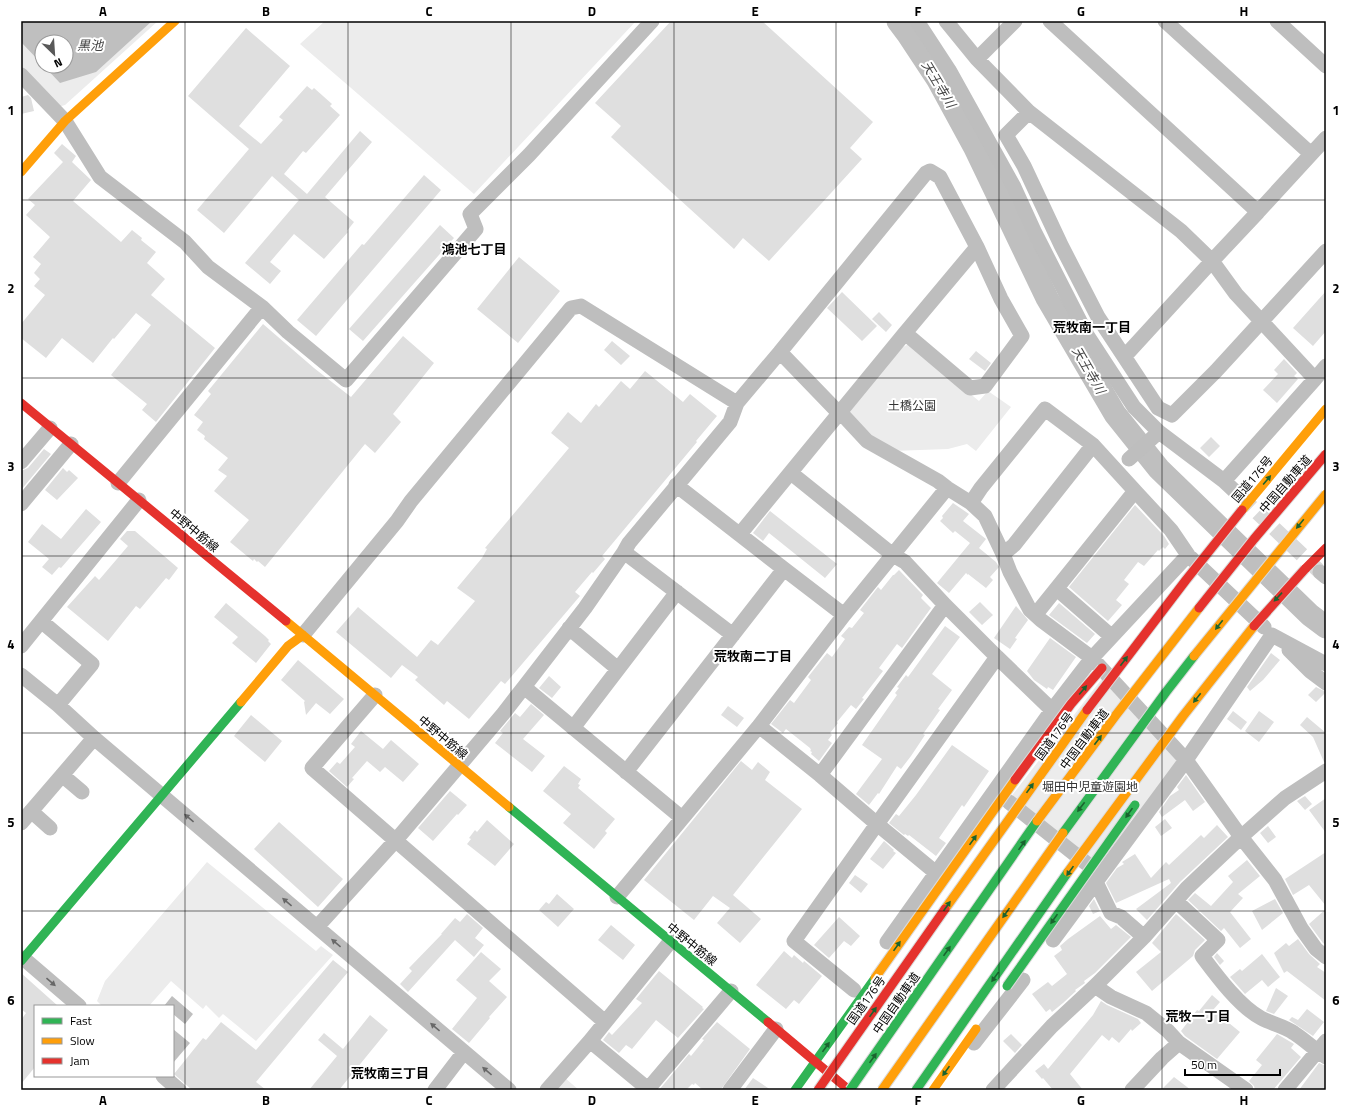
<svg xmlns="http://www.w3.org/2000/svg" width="1347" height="1111" font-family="'Titillium Web','Noto Sans JP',sans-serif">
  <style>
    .green { fill: #ececec; fill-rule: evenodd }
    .water { fill: #bfbfbf }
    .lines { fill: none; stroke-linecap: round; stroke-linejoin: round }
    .river { stroke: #bfbfbf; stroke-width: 23 }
    .building { fill: #dfdfdf }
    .street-tunnel { stroke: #d9d9d9; stroke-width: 15; stroke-dasharray: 15 8; stroke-linecap: butt }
    .street { stroke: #bebebe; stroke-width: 15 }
    .fast { stroke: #30b455; stroke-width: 9 }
    .slow { stroke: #ff9f0a; stroke-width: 9 }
    .jam { stroke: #e5322d; stroke-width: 9 }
    .fast-bridge-casing { stroke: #dbdbdb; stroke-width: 11; stroke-linecap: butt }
    .slow-bridge-casing { stroke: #dbdbdb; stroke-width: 11; stroke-linecap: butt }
    .jam-bridge-casing { stroke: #dbdbdb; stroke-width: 11; stroke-linecap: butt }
    .fast-bridge { stroke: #30b455; stroke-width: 9 }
    .slow-bridge { stroke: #ff9f0a; stroke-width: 9 }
    .jam-bridge { stroke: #e5322d; stroke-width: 9 }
    .oneway { fill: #1a632f }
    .oneway2 { fill: #686868 }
    .grid { fill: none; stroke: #000; stroke-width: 1; stroke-opacity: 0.55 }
    .labels { text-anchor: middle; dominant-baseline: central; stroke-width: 4; stroke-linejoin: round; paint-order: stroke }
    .park-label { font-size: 12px; fill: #333; stroke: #fff }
    .street-label { font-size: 12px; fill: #000; stroke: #fff }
    .water-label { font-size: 13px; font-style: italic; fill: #444; stroke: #fff }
    .neighbourhood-label { font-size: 13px; font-weight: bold; fill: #000; stroke: #fff }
    .neatline { fill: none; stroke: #000; stroke-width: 1.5 }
    .grid-label { font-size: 13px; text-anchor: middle; font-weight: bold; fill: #000 }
  </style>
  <rect width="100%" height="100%" fill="#fff"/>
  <path class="green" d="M21,21H158L65,105L58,107L21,67ZM42,42H66V66H42Z
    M325,21H636L474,194L300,44Z
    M909,344L979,401L988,391L1011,407L976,451L967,444L948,449L892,451L872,441L848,410L903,347Z
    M1104,676L1180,758L1099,867L1010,798Z
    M207,862L316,951L321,946L333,955L256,1041L223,1014L219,1018L206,1005L203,1009L171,981L149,1006H102L97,1001L105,981Z
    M565,1078L579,1090H555Z"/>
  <path class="water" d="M21,21H152L96,72L60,83L44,66H66V42H42V64L21,42Z
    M172,996L193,1014L185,1024L173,1014V1006H164Z
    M173,1029L190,1043L173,1063Z"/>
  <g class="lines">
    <path class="river" d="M898,21L907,33L938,80L975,148L1047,298L1115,414L1159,469L1310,615L1326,627"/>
  </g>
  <path class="building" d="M671,21H762L873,122L850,148L862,159L769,261L743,238L734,249L611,137L621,126L595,103Z
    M246,28L290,66L239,126L261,144L283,120L279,117L307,86L312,90L314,88L332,104L330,106L340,115L306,153L303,151L284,174L307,194L360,131L372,142L325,197L354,222L347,231L348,232L324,259L294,234L270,262L281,271L270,284L245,263L299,200L272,176L224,233L197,210L249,149L188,96Z
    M28,95L31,98L34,111L21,114V97Z
    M62,144L76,156L72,162L91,180L73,201L121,242L132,230L142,238L141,240L156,252L147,263L165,279L151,295L215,348L156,422L142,410L147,404L111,375L151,325L136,313L114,339L113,338L93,363L62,338L46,358L21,338V324L45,295L34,286L40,279L34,273L41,264L33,257L50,237L26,215L35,205L28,199L63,162L54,153Z
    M424,175L441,190L316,336L297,320L362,244L364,245Z
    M440,225L454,238L363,341L349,329Z
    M519,257L560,291L518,343L477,309Z
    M1326,291V331L1313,346L1293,328Z
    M842,292L877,326L862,341L827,308Z
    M879,312L892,325L886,332L872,319Z
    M263,324L314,368L351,397L403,336L434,363L393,414L401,422L375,453L365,444L265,567L258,561L257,562L254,559L253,561L230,542L249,520L214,491L227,476L218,470L228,458L204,439L205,436L197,430L203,422L194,415L211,394L208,391Z
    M612,341L630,356L621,365L604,350Z
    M976,351L991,363L985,371L969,359Z
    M1284,359L1297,373L1294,376L1298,379L1277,403L1263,390L1278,374L1274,370Z
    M645,371L683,402L690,394L717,416L696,441L697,442L602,556L605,559L593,573L592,572L575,592L580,596L505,684L501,681L469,719L447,701L444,705L415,680L418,677L402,665L391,678L336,632L358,607L417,657L431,640L438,645L475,601L457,588L482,558L487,549L485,548L569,448L551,433L568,412L581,423L596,404L599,407L621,381L630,389Z
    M1211,437L1220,446L1209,457L1200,448Z
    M44,449L51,454L21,490V471L28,468Z
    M63,468L67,472L69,470L78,478L57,500L45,490Z
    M953,503L969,514L963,521L986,539L979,548L996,562L999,567L990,577L993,580L986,588L968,574V575L966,573L949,593L937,583L970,543L955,531L953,533L940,521L943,518L942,516Z
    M1135,505L1164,536L1169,544L1165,549L1163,547L1159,551L1158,550L1144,566L1138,562L1124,580L1129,584L1116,600L1122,605L1108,621L1069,587Z
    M86,509L101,522L61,568L59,567L52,575L42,567L49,559L28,542L42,524L61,539Z
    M770,511L837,564L825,578L769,533L763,541L753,533Z
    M127,531H135L178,568L169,580L166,578L140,609L136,606L108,641L67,607L95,576L99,580L128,546L120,539Z
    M899,570L923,595L921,598L931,608L902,648L897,644L879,668L883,671L862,698L864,699L856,709L851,705L837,722L838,723L830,733L832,735L828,740L832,743L819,761L811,754L812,752L810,751L811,750L810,748L786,729L783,733L771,724L790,700L794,703L811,680L808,677L827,653L832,657L845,639L841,636L849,627L852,628L864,613L860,610L878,587L881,590L893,575H894Z
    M980,602L993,615L982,625L969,612Z
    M226,603L265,636L269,640L268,641L271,644L256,663L232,643L238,637L214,617Z
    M1059,603L1095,634L1087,643L1049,615Z
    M1016,606L1028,620L1015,638L1017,639L1010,649L994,638Z
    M945,626L960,637L932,674L952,690L938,709L940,710L923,734L925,735L911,756L901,769L897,766L879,794L878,793L869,805L856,794L882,759L862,745L897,695L895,693L899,688L897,687L906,675L908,677Z
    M1050,638L1076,657L1053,690L1048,687L1047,689L1034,680L1027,671Z
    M1271,653L1280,660L1263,680L1250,691L1247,687Z
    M298,660L344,699L330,714L316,703L306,715L304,702L305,701L281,680Z
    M549,676L561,687L552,698L539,688Z
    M1316,687L1326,692L1316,702L1308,695Z
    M531,704L544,715L523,739L545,756L532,772L495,743L503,733L500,731L515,713L520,717Z
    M728,706L744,718L737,727L721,715Z
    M1233,711L1247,722L1241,730L1227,719Z
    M1259,711L1274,722L1259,742L1245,731Z
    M251,715L282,741L265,762L234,736Z
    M1307,717L1326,733V762H1324L1313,737L1300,725Z
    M361,731L383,749L391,740L419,764L403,782L385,767L380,772L367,761L352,778L354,779L347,787L329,771L337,762L340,764L355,747L351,744Z
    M952,745L989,771L964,807L962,805L939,838L946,843L936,856L909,835L908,836L905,834L904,835L889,823L896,814L899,816L916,795Z
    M741,761L752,770L758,762L770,772L765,780L802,809L733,895L761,919L740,943L717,923L730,908L713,896L694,920L644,880Z
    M564,766L581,779L578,784L580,785L578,788L615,819L605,831L607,833L594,849L563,823L571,814L543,791Z
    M1186,775L1205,802L1193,811L1185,800L1162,817L1159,812L1170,796L1179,790L1177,787Z
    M450,791L467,805L458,815L457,814L433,841L418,828Z
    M1305,796L1312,804L1305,810L1297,801Z
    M1326,798V833L1309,810Z
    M1165,819L1172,828L1161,836L1155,827Z
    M487,820L514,844L495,866L467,844L471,839L469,838L475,830L477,832Z
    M279,822L343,879L318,907L254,849Z
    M1217,825L1228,837L1180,882L1147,920L1136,909L1171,883L1169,879L1116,903L1106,883L1117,868L1124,864L1122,862L1135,854L1151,878L1166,862L1169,865L1201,835L1204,838Z
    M1268,826L1276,837L1268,843L1260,833Z
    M884,841L894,850L893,851L896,853L883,869L870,859Z
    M1326,852V906L1309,885L1293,895L1285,879Z
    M1247,860L1260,876L1238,894L1243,898L1230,912L1251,939L1240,948L1224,928L1221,931L1188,900L1195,893L1211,906L1233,882L1228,876Z
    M855,875L868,884L861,893L849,883Z
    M557,894L574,909L558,927L539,910L546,902L549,904Z
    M1094,899L1100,911L1093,914L1089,906Z
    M1275,899L1283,913L1262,930L1252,911Z
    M1326,909V945L1323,943L1309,924Z
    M467,914L483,928L475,938L484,945L474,957L455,940L408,992L400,984L412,971L409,968L442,934H441L455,918L460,922Z
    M1176,914L1205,940L1195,950L1193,956L1152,991L1136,972L1161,952L1152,943Z
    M1100,916L1111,929L1116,925L1131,937L1095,973L1084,981L1085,983L1075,990L1076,991L1063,1003L1052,1012L1050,1009L1046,1012L1032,994L1048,982L1052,986L1067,974L1054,956L1062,950L1060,946L1068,939Z
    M839,917L860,936L851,946L844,941L829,958L814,945Z
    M611,925L635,945L623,960L598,940Z
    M1298,939L1309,954L1320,964L1317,967L1326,973V1001L1287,971L1284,973L1274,953L1286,943L1289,946Z
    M784,951L792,958L794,955L803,963L804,961L822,976L799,1004L794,1000L786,1009L756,985Z
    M481,952L501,969L489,981L507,997L489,1017L490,1018L469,1043L452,1029L477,998L456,980Z
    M1217,953L1224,961L1220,965L1214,957Z
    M1262,954L1280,977L1268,987L1262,980L1245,994L1230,977L1240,969L1242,971Z
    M333,960L348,972L256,1082L266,1090H192L174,1074L203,1038L206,1040L221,1022L256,1050Z
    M659,971L703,1007L702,1008L704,1009L678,1038L656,1020L632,1049L626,1045L619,1053L603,1040L609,1032L612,1035L642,1003L636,999Z
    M21,973L58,1006H35V1067L21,1084V1020L26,1013L21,1009Z
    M1276,988L1288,996L1274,1014L1266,1011Z
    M1212,995L1220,1002L1213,1010L1240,1032L1217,1059L1185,1036L1181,1031L1197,1010L1199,1011Z
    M1101,1001L1107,1005L1138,1019L1141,1023L1132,1031L1131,1029L1119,1043L1112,1037L1109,1041L1102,1035L1070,1074L1083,1090H1053L1043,1078L1042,1079L1035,1071L1044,1064L1048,1069L1093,1015Z
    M1307,1009L1324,1022L1313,1036L1289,1020L1292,1017L1298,1020Z
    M370,1015L388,1030L339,1090H309L337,1056L318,1040L324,1033L343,1049Z
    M717,1022L750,1049L722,1088L720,1090H703L695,1083L694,1085L692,1084L686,1090H659L689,1054L691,1056L704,1040L702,1039Z
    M1011,1034L1022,1045L1015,1053L1003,1041Z
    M1277,1034L1294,1044L1291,1048L1301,1057L1273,1090H1255L1254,1086L1249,1081L1262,1065L1256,1060Z
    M1319,1063L1326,1066V1090H1299Z
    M1174,1077L1191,1090H1161Z
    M753,1078L771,1090H744Z"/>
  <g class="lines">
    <path class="street-tunnel" d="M1241,497L1318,570"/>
    <path class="street" d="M917,21L949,70L1014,187L1035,233L1087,335L1134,407L1159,432L1224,481L1241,497
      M946,21L977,59L1029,112L1181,231L1212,261L1125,356
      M1050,21L1258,212L1212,261L1236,294L1315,379L1326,366
      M1165,21L1311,154
      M1277,21L1326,66
      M977,59L1015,21
      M21,75L65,121L100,177L185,242L208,267L262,307L288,332L346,380L476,229L470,214L529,155L652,21
      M1029,112L1006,135L1024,166L1061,245L1098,317L1158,408L1172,415L1216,371L1326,251
      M1258,212L1326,138
      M905,333L977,247
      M1129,459L1159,432
      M21,462L50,428
      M791,473L893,555L905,562L945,605L997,657
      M1224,481L1315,379
      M118,483L262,307
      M676,485L784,569
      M1135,491L1171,530L1188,555L1092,658L1186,760L1241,837L1275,880L1301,928L1316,949L1326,957
      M971,503L985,516L1003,554
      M21,504L71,444
      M740,534L905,333L970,388L985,386L1022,336L1001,299L977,247L940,177L930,171L926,173L780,352
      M1191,558L1264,627
      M1320,572L1326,577
      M1057,589L1111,636
      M41,621L92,664L58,705
      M569,628L618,669
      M303,635L397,521L411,501L571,308L581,306L737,403
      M733,635L624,552L629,543L730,422L737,403L780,352L835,409L841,413L867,441L938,481L947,488L971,503L981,488L1045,409L1093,445L1135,491L1036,614
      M21,646L139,500
      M1289,650L1310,671L1326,683
      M21,675L58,705L94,738L509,1090
      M524,687L585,608L624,552
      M375,695L312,768L605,1022
      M759,726L820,775L877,824L997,657L1052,710
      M573,728L677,592
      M626,772L784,569L844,615
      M62,775L82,792
      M820,775L945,605
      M1009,802L1086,863
      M31,811L50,828
      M21,823L94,738
      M1096,882L1111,913L1121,917L1144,937
      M617,897L759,726L844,615L947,488
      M1176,901L1218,940L1202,956C1217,976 1239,1006 1261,1018C1272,1024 1284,1026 1294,1033C1305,1040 1315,1050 1326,1057
      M317,927L396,840L503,714L524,687L682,818
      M1053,940L1186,760L1272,635L1326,664
      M887,942L1052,710L1092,658L1041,620L1030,610L1010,572L1003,554L1014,545L1093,445
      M23,958L79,1006
      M1095,986L1111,997L1146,1013L1168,1031L1179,1043L1162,1058L1132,1090
      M854,990L794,941L877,824L935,872
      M590,1041L648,1089L731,991
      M974,1043L1023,980
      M1179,1043L1246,1090
      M163,1076L179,1090
      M435,1090L464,1052
      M547,1090L590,1041L670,942
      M730,1090L776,1029
      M993,1090L1052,1026L1095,986L1144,937L1187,888L1241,837L1285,798L1326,771
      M1285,1090L1326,1041"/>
    <path class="fast" d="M509,807L768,1022
      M21,961L241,702
      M795,1090L875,978"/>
    <path class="slow" d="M21,172L65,121L175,21
      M1242,510L1326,409
      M286,621L509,807
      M241,702L288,646L303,635
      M933,1090L976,1029"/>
    <path class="jam" d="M21,403L286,621
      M1305,569L1326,548
      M768,1022L849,1090"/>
    <g class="fast-bridge-casing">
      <path id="fast-bridge" d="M1063,833L1166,692L1194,656
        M1007,986L1135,805
        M850,1090L1037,821
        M916,1090L1068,872"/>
    </g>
    <g class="slow-bridge-casing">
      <path id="slow-bridge" d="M1194,656L1326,494
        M1037,821L1116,715L1199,608
        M1068,872L1183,716L1254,626
        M945,909L1087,710
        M875,978L1015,780
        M882,1090L1063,833"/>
    </g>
    <g class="jam-bridge-casing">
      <path id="jam-bridge" d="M1199,608L1254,539L1326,454
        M1254,626L1305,569
        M1087,710L1186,580L1242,510
        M1015,780L1071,704L1102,668
        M818,1090L945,909"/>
    </g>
    <use href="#fast-bridge" class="fast-bridge"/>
    <use href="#slow-bridge" class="slow-bridge"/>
    <use href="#jam-bridge" class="jam-bridge"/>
  </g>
  <defs><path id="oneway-solid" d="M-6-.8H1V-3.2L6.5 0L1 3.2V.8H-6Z"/></defs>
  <g class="oneway">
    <use href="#oneway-solid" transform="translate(1267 480) rotate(-50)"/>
    <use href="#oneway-solid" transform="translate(1300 524) rotate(129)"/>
    <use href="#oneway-solid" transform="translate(1278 597) rotate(133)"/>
    <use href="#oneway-solid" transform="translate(1219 625) rotate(128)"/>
    <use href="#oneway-solid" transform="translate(1124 661) rotate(-53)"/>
    <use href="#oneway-solid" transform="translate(1083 690) rotate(-50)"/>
    <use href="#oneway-solid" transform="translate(1197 698) rotate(128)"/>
    <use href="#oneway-solid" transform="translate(1098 740) rotate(-53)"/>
    <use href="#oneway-solid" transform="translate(1030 788) rotate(-54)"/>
    <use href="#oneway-solid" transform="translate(1081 807) rotate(127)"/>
    <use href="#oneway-solid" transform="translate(1129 813) rotate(125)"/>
    <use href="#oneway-solid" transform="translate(973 840) rotate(-55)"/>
    <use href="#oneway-solid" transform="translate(1022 845) rotate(-55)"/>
    <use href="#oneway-solid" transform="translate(1070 871) rotate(125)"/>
    <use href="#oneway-solid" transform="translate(947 906) rotate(-55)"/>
    <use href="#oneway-solid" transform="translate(1006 913) rotate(125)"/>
    <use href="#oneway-solid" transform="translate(1054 919) rotate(125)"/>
    <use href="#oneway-solid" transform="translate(897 946) rotate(-55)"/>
    <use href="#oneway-solid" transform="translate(947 951) rotate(-55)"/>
    <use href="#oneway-solid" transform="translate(995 977) rotate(125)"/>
    <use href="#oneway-solid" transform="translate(873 1012) rotate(-55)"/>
    <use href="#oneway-solid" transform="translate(826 1047) rotate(-54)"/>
    <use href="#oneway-solid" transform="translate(873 1058) rotate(-55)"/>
    <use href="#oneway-solid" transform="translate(946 1071) rotate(125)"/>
  </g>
  <g class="oneway2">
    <use href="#oneway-solid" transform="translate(189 818) rotate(-140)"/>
    <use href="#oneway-solid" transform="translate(287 902) rotate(-140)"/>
    <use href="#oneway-solid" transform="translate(336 943) rotate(-140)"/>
    <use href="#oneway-solid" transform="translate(51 982) rotate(41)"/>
    <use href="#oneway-solid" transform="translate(435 1027) rotate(-140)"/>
    <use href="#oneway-solid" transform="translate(487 1071) rotate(-140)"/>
  </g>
  <path class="grid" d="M185,21V1090M348,21V1090M511,21V1090M674,21V1090M836,21V1090M999,21V1090M1162,21V1090M21,200H1326M21,378H1326M21,556H1326M21,733H1326M21,911H1326"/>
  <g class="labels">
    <g class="park-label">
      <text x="912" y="405">土橋公園</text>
      <text x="1090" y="786">堀田中児童遊園地</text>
    </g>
    <g class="street-label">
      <text transform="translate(1252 479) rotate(-50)">国道176号</text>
      <text transform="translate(1285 484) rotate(-49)">中国自動車道</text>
      <text transform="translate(194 530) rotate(40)">中野中筋線</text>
      <text transform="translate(1054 736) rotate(-54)">国道176号</text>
      <text transform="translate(443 737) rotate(40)">中野中筋線</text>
      <text transform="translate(1084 739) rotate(-53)">中国自動車道</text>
      <text transform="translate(692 944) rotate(39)">中野中筋線</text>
      <text transform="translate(866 1000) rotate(-55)">国道176号</text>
      <text transform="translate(896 1003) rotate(-55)">中国自動車道</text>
    </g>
    <g class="water-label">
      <text x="90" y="45">黒池</text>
      <text transform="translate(939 84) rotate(59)">天王寺川</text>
      <text transform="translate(1089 370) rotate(60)">天王寺川</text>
    </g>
    <g class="neighbourhood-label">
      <text x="474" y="249">鴻池七丁目</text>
      <text x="1092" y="327">荒牧南一丁目</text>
      <text x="753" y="656">荒牧南二丁目</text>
      <text x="1198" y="1016">荒牧一丁目</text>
      <text x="390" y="1073">荒牧南三丁目</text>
    </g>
  </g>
  <rect width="1347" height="1111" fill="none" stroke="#ffffff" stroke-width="44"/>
  <rect x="34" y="1005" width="140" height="72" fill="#ffffff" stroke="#999999"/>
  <rect x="42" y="1018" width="20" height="6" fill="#30b455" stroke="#999999"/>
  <text x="70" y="1025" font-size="12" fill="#000000">Fast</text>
  <rect x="42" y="1038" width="20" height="6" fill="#ff9f0a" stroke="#999999"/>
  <text x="70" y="1045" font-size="12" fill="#000000">Slow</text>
  <rect x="42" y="1058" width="20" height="6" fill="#e5322d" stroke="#999999"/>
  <text x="70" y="1065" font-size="12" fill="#000000">Jam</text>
  <g transform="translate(54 54) rotate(155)"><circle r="19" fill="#ffffff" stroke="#999999"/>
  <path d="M0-3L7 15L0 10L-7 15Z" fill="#595959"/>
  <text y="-6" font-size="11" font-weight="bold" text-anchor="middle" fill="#000000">N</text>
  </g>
  <path d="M1185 1069v6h95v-6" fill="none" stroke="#000000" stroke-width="2"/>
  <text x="1191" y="1069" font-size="12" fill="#000000" stroke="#ffffff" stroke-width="3" paint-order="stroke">50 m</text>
  <rect x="22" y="22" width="1303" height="1067" class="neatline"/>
  <g class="grid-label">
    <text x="103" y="16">A</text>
    <text x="266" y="16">B</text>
    <text x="429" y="16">C</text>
    <text x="592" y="16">D</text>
    <text x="755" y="16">E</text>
    <text x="918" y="16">F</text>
    <text x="1081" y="16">G</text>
    <text x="1244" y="16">H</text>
    <text x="11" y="115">1</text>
    <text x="1336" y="115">1</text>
    <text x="11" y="293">2</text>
    <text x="1336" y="293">2</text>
    <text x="11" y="471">3</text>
    <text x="1336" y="471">3</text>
    <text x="11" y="649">4</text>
    <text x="1336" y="649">4</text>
    <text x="11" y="827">5</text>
    <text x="1336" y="827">5</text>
    <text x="11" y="1005">6</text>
    <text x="1336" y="1005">6</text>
    <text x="103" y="1105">A</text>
    <text x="266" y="1105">B</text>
    <text x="429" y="1105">C</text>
    <text x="592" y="1105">D</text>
    <text x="755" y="1105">E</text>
    <text x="918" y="1105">F</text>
    <text x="1081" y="1105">G</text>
    <text x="1244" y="1105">H</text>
  </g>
</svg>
